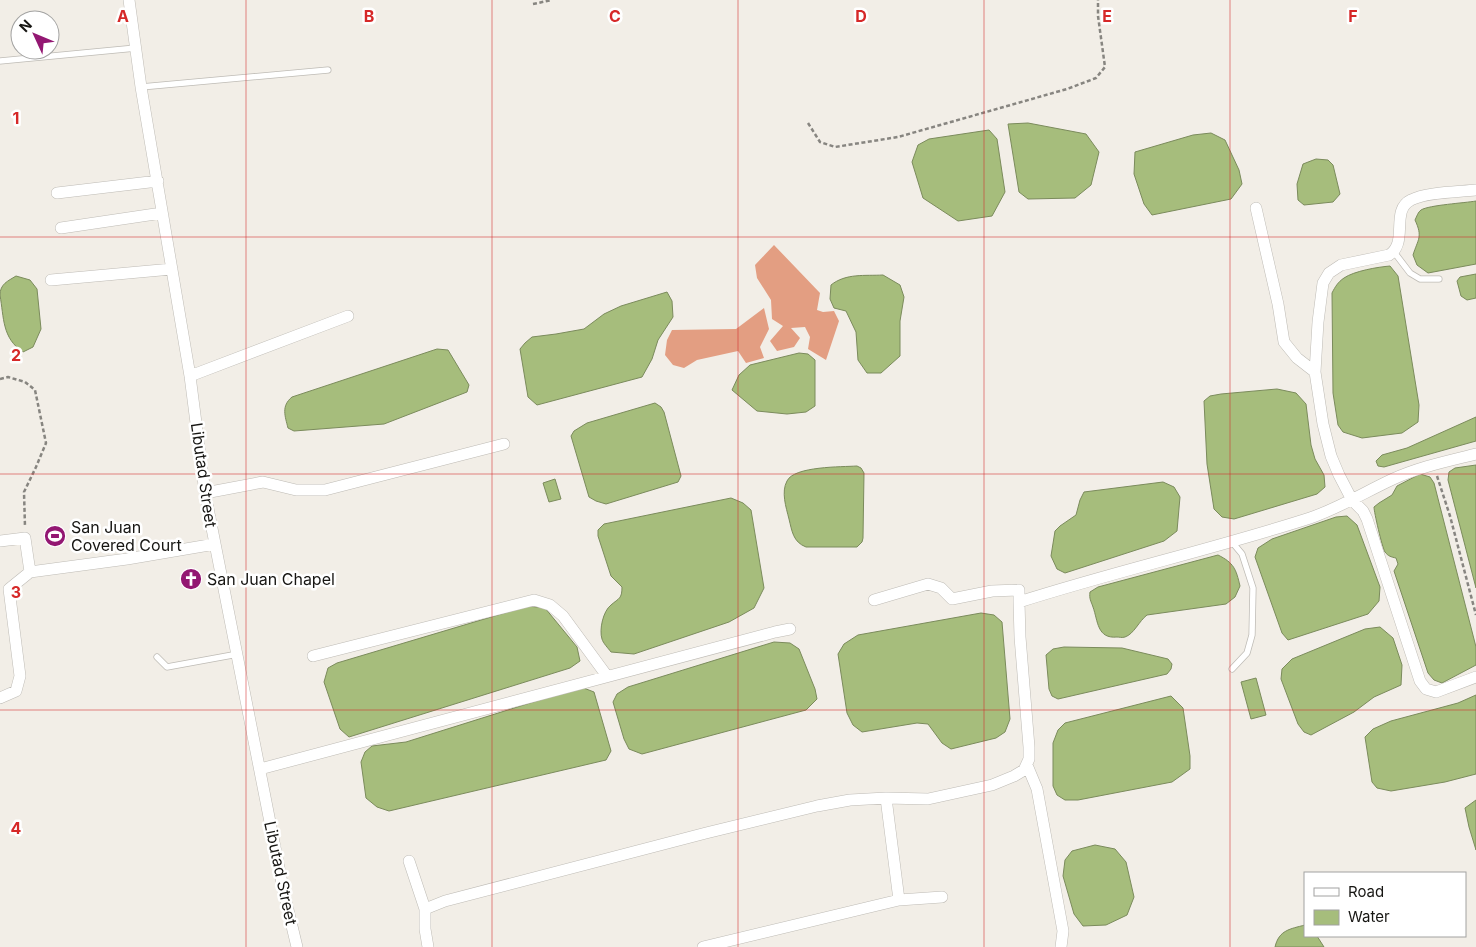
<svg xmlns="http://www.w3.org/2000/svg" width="1476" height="947" font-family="Inter,sans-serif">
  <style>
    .forest { fill: #e39e82 }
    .water { fill: #a6bd7c; stroke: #7b8b5c }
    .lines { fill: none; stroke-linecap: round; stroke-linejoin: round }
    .service-casing { stroke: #bebbb5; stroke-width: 7 }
    .minor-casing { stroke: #bebbb5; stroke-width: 12 }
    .path { stroke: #878580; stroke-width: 2.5; stroke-dasharray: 4 2.5; stroke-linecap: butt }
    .service { stroke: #fff; stroke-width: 5.5 }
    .minor { stroke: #fff; stroke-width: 11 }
    .grid { fill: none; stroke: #d62828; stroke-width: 1; stroke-opacity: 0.55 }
    .labels { text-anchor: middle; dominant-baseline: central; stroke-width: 5; stroke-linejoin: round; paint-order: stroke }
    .street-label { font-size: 16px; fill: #171613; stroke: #fff }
    .poi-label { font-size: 16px; fill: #171613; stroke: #fff; text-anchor: start }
    .grid-label { font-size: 16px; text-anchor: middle; font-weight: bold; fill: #d62828; stroke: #fff; stroke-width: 5; stroke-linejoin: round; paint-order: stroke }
  </style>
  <rect width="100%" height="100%" fill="#f2eee7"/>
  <path class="forest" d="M774,245L820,293L817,310L823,312L834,311L839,321L826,360L808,349L810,337L805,327L791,328L800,338L794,347L777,351L770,341L783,326L772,319L771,300L757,278L755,265Z
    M764,308L769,329L760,347L764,358L746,363L738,351L697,360L684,368L673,365L665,355L667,340L672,330L736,329Z"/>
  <path class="water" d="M1028,123L1086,134L1099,152L1091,185L1075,198L1028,199L1019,192L1008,124Z
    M989,130L997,139L1005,192L992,216L958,221L923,198L912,162L918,145L929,139Z
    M1211,133L1225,140L1239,170L1242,184L1231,199L1152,215L1144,204L1134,174L1135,152L1193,135Z
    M1316,159L1328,160L1333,165L1340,194L1333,202L1304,205L1298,200L1297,184L1303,164Z
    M1476,201V264L1428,273L1417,265L1413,255C1418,239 1423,237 1415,220C1417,216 1418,212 1421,210C1429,205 1465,203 1476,201Z
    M1390,266L1398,276L1419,405L1418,422L1402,433L1362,438L1343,432L1338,425L1333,393L1332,293C1335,287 1338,282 1344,278C1354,271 1378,267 1390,266Z
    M1476,274V298L1467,300L1461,296L1457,281L1460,277Z
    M883,275L900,285L904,297L900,321V356L881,373H867L858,360L856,332L846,311L834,308L830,299L831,285C846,273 865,276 883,275Z
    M16,276L30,280L37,289L41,329L33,347L23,352C2,338 4,318 0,295C0,284 8,281 16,276Z
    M667,292L672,301L673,317L658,340L652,359L642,377L537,405L528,397L520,349L525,343L532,337L556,334L584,329L604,314L621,306Z
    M437,349L448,350L469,385L467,392L384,424L294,431L288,428C285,416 281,406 292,397Z
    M799,353L808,354L815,360V406L806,412L787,414L757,411L732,390L739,375L750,365Z
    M1277,389L1296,393L1306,404L1311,445L1315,459L1324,475L1325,487L1317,494L1234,519L1222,517L1214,509L1207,464L1204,401L1210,396L1221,394Z
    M655,403L661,407L664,412L681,476L678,482L606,504L596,501L589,497L571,436L574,431L587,423Z
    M1476,417V441L1384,467L1378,466L1376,461L1382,455L1407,448Z
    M1476,465V588L1448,480L1449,472L1455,468Z
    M857,466L861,468L864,473L863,538L862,542L857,547H806C793,542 792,531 789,519C786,507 781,492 787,481C794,466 842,467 857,466Z
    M1420,474L1430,477L1434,483L1476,647V665L1442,683L1434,680L1428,673L1394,571L1398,564L1396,558C1391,557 1388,556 1385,552C1382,547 1374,512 1374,507L1379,503L1392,495L1397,486Z
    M555,479L561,499L549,502L543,483Z
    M1163,482L1174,487L1180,497L1177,531L1164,541L1065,573L1057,569L1051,556L1055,531L1060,526L1076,515L1080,500L1084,492Z
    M731,498L743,503L751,510L764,588L754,608L729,622L634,654L611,652C608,648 603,643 602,639C599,630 603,611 611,605C619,598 622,599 622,587L611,576L598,536V530L604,524Z
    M1347,516L1357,525L1380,587L1379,601L1368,614L1288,640L1282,633L1255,557L1258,548L1272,539L1336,517Z
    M1218,555C1234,563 1236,569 1240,586L1235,597L1226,604L1147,615C1139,621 1134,634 1125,637C1122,638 1119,637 1117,637C1097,639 1098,621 1093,607C1091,601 1089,599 1090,592L1098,587Z
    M528,606L545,608L577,647L580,661L570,668L349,737L340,729L324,682L328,668L337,663Z
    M981,613L994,615L1002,622L1010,719L1005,732L996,738L951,749L942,743L928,724L917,723L862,732L853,725L847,713L838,654L844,644L858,635Z
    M1380,627L1393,638L1402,665L1401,685L1374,697L1354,712L1311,735L1304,732L1298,724L1281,679L1282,669L1292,659L1365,629Z
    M774,642L790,643L799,649L815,689L817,699L806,710L642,754L629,749L624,739L613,702L617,694L628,687Z
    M1064,647L1122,648L1168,659L1172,664L1171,669L1167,674L1058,699L1052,696L1049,689L1046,655L1053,649Z
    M1256,678L1266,715L1251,719L1241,682Z
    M581,687L594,692L611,751L606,760L389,811L377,807L366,798L361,762L365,752L372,746L406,742Z
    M1476,695V774L1445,782L1391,791L1377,788L1372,782L1365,737L1373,729L1391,721L1458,703Z
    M1171,696L1183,708L1190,756V769L1172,782L1078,800H1065L1057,795L1053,786V743L1058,730L1065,723Z
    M1476,800V850L1469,827L1465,808Z
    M1095,845L1115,849L1126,862L1134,897L1127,915L1106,925L1083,926L1074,914L1063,876L1065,860L1072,851Z
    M1305,925V936H1317L1324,947H1275C1279,930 1290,929 1305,925Z"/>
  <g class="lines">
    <g class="service-casing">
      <path id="service" d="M0,61L136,48
        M141,87L328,70
        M1394,252L1410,273L1420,279H1439
        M157,657L167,667L238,654
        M1232,669L1247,653L1252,635L1253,588L1242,554L1232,542"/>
    </g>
    <g class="minor-casing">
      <path id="minor" d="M129,0L141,87L190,376L205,493L284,893L297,947
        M1476,190C1458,192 1426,192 1411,200C1390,210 1409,243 1389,255L1341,265L1329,273L1323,283L1318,322L1315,372L1323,424L1331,456L1339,475L1352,500L1363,511L1367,519L1420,681L1426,689L1436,692L1476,677
        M57,193L158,181
        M1256,208L1278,304L1284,342L1297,358L1315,372
        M61,228L162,213
        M51,280L172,269
        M190,376L348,316
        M205,493L263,482L296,490H325L504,444
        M0,541L25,538L30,572L9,589L20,676L16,691L0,698
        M30,572L127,559L215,544
        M874,600L928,584L941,588L952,599L992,591L1019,590V602
        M313,656L534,600L550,605L563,616L607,676
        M1027,765L1037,789L1063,931L1061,947
        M260,769L775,632L790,629
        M886,798L928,799L992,785L1014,776L1024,770L1029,759V747L1020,637L1019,602C1116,571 1214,549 1310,518C1339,508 1365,492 1393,479C1419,467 1448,461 1476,454
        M409,861L425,909
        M428,947L425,929V909L445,901L706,833L817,806L850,800L886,798L899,900
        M703,947L899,900L942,897"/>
    </g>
    <path class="path" d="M533,4L552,0
      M808,123L820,142L835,147L898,137L1067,89L1096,78L1105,67L1098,16V0
      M0,379L8,377L25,382L35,390L46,443L36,467L24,492L25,527
      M1437,476L1450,516L1476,615"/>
    <use href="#service" class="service"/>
    <use href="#minor" class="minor"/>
  </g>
  <path class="grid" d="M246,0V947M492,0V947M738,0V947M984,0V947M1230,0V947M0,237H1476M0,474H1476M0,710H1476"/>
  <defs>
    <g id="stadium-disc" transform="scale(1.125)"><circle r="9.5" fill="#931772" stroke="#fff"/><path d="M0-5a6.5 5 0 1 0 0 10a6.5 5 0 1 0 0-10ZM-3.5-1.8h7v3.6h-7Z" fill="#fff"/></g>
    <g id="church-disc" transform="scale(1.125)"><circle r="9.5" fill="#931772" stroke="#fff"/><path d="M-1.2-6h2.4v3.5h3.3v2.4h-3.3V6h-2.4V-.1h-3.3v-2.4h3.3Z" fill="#fff"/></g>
  </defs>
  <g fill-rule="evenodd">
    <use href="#stadium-disc" x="55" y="536"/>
    <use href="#church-disc" x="191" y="579"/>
  </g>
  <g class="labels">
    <g class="street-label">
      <text transform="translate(204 475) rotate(82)">Libutad Street</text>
      <text transform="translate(281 873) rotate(78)">Libutad Street</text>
    </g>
    <g class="poi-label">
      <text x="71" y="527">San Juan<tspan x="71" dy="18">Covered Court</tspan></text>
      <text x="207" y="579">San Juan Chapel</text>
    </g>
  </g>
  <g class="grid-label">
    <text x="123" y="22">A</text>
    <text x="369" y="22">B</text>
    <text x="615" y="22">C</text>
    <text x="861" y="22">D</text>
    <text x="1107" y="22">E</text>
    <text x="1353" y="22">F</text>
    <text x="16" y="124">1</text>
    <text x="16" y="361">2</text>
    <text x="16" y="598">3</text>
    <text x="16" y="834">4</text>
  </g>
  <rect x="1304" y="872" width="162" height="65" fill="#ffffff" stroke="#a2a2a1"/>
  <rect x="1314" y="888" width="25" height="8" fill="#ffffff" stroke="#a2a2a1"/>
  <text x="1348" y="897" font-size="15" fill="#171613">Road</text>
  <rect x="1314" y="910" width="25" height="15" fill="#a6bd7c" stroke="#a2a2a1"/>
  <text x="1348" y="922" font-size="15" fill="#171613">Water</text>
  <g transform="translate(35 35) rotate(314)"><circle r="24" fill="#ffffff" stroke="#a2a2a1"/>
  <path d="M0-4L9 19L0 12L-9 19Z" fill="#931772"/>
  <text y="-8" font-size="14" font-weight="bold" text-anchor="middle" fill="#171613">N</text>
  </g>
</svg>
